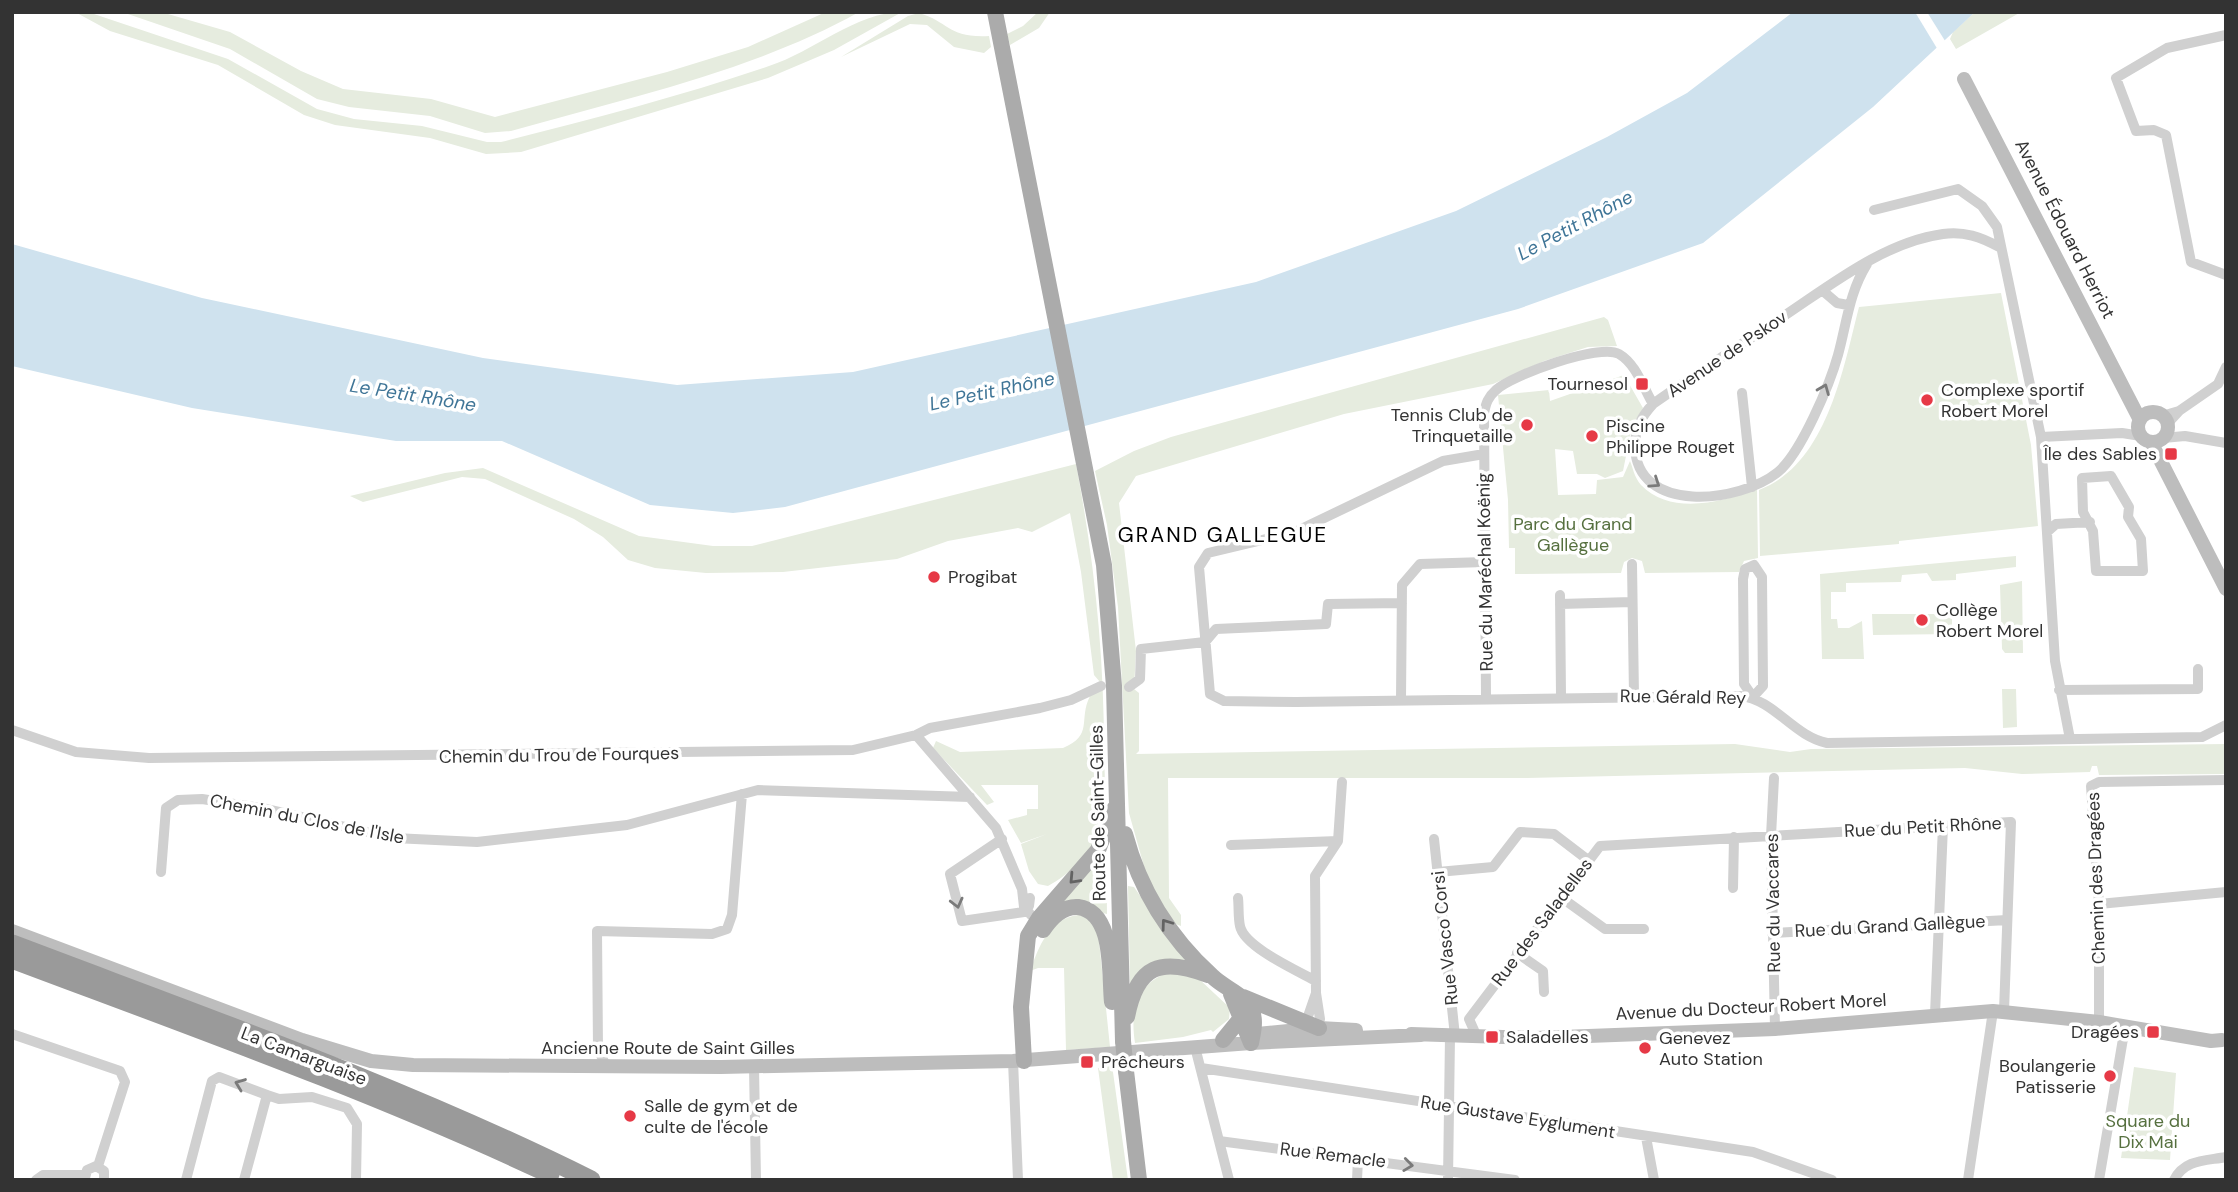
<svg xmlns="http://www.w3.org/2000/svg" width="2238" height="1192" font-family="'DM Sans',sans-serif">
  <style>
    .green { fill: #e6ecdf }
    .water { fill: #cfe2ee }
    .pier { fill: #fff }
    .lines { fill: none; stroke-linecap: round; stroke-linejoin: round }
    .street { stroke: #d0d0d0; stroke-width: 10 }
    .secondary { stroke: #bdbdbd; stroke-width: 14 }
    .primary { stroke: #ababab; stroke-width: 16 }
    .highway { stroke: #9a9a9a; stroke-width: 19 }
    .primary-bridge { stroke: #ababab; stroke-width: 16 }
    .oneway { stroke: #7a7a7a }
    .oneway2 { stroke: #636363 }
    .poi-dot { fill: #e63946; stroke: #fff; stroke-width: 2.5 }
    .labels { text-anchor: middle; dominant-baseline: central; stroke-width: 7; stroke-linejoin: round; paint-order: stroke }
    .street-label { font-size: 18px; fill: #333; stroke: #fff }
    .poi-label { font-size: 18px; fill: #333; stroke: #fff; text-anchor: start }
    .park-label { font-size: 18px; fill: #56703f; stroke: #fff }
    .water-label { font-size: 19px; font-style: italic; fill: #3f7597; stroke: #fff }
    .quarter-label { font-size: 21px; letter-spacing: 2px; fill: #000; stroke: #fff }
  </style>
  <rect width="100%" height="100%" fill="#fff"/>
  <path class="green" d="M75,12H88L228,59L317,109L354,119L422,126L487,142H501C591,119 682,96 769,66C813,52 856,12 902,12L834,50L768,78L521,152L486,154L430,138L335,125L304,115L218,65L110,31Z
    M122,12H161L230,32L301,71L343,89L431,99L495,117L667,72L748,47L826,12H859C751,72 629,97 511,131L485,133L430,116L349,107L317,99L230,49Z
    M1038,12H1050L1039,28L1010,45L1007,34L1023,26Z
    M1975,12H2021L1956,49L1950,39L1953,32Z
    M919,13C950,22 947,38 989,36L991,47L984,53L954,47L927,25L910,24L841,57L908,16Z
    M2001,293L2031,445L2038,526L1899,541V544L1760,556L1759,490C1827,464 1843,369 1859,307Z
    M1604,317L1608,320L1617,346L1588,347L1544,361L1493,384L1344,414L1136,476L1119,503L1136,651L1134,689L1139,693V751L1136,754L1735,744L1790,752L1811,749L2226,744V774L2099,775L2097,766H2092L2090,772L2022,774L1965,768L1527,778H1168L1169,898L1181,915V926L1173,923L1147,877L1129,813L1118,607L1107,525L1095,471L1134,451L1171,437Z
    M1624,375L1643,408L1632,426L1623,471L1605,478L1597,474H1577L1573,451L1555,449L1558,495L1596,494L1597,480L1623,477L1630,461C1633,468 1634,477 1641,485C1671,516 1722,502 1757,489L1758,558L1744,561L1739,572L1645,573L1642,561L1632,558L1624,562L1621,573L1515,574V548H1509L1508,500L1498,395L1549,390L1550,401Z
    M1076,464C1094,559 1104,652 1104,749C1104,774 1108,804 1100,829C1091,855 1071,873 1048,886L1038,884L1029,871L1021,844L1047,834L1021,843L1008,820L1027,815V809H1038V785H981L994,802L987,805L933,748L936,741L960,752L1063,748C1094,735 1078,720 1090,696C1092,691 1097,686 1100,682L1094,675L1081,572L1070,513L1032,532L1018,528L948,541L897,559L783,572L706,573L655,568L628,560L603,537L574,519L485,479L462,477L363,502L350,496L445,473L483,468L639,536L713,546H752Z
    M2016,556V567L1956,574V580L1932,581L1927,573L1902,575L1901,582L1846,583V592H1831V619H1837L1838,628H1849L1862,621L1864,659H1822L1820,574Z
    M2022,581L2023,653H2005L2002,649L2000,585Z
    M1872,614H1952V634L1873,635Z
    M2002,689H2016L2017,727L2003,728Z
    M1106,848L1107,914L1060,904Z
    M1128,886L1134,887L1168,936L1197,964L1130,985Z
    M1078,915L1088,916L1098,931L1110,1047L1066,1050L1064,968H1038L1030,971C1039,946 1049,919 1078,915Z
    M1169,972L1199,979L1230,1008L1229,1019L1213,1032L1211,1030L1183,1037L1135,1043C1130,1011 1136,984 1169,972Z
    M1112,1065L1128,1180H1113L1098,1068Z
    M2134,1067L2176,1073L2170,1160L2121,1158Z"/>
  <path class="water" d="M1793,12H1975L1873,107L1703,243L1518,309L785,507L733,513L650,505L502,441H396L192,408L12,366V244L202,298L483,358L677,385L853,372L1256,282L1456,211L1607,137L1687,93Z"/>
  <path class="pier" d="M1915,12H1927L1947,44L1938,50Z"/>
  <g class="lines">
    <path class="street" d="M2226,35L2167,48L2116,78L2136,131L2154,130L2166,135L2191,262L2226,275
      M1874,210L1958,189L1982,206L1997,227L2041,437L2055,661L2070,739
      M1867,264C1849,293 1847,322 1838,355C1830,384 1801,453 1778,472C1740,503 1636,515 1635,446C1635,429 1641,417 1653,404C1694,375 1736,348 1778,320C1827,288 1883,242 1943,234C1964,231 1981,237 1999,247
      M1823,291L1837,303L1848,305
      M1742,393L1752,487
      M2179,411L2218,384L2226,367
      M2162,416L2179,411L2167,424
      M2041,437L2122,433L2141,436
      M2163,438L2185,436L2226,443
      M1484,454L1443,461L1295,532L1208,553L1199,567L1210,694L1224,701L1296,702L1740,696C1774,699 1793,736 1827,743L2202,737L2226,725
      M2111,476L2129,507L2128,517L2141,539L2143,571H2096L2093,531L2083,512L2082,478Z
      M2047,532L2056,524L2090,522
      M1632,564L1634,696
      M1754,565L1762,577L1763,686L1753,697L1744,684L1743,579L1745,569Z
      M1560,595L1561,696
      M1560,604L1632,602
      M1129,687L1140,679L1141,649L1205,642L1216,629L1326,624L1328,604L1402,603
      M2059,690L2198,689V669
      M1486,698L1484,413C1486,403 1488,397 1496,390C1512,375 1600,343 1619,354C1636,364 1643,387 1653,404
      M1401,699L1402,585L1420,564L1485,562
      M12,730L76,752L149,758L853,750L916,735L930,728L1040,708L1071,700L1101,686
      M916,735L996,828L1022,889L1024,907L1031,915L1044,918
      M1774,778L1771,836L1775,1029
      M1002,839L950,874L962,921L1024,912L1029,906L1030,898
      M1434,839L1455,1036
      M1231,845L1338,841
      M161,872L166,808L178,800L202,799L267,809L394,838L477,842L627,825L758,790L970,797
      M1438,872L1493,867L1520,832L1554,834L1588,860
      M1733,888L1734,837
      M1238,898C1239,907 1238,917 1240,926C1244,947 1298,971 1316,981
      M1562,898L1605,929H1644
      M2099,904L2226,892
      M1772,933L2007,920
      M1517,953L1543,971L1544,992
      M1935,1014L1943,826
      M2099,1022V904L2091,786L2099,782L2226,780
      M1304,1028L1316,993
      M1316,1032L1320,1019L1316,993L1315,876L1338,841L1342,782
      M12,1034L120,1071L125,1082L98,1166
      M1477,1037L1469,1019L1600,846L2011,822L2004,1011
      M1195,1047L1229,1180
      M1013,1061L1018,1180
      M754,1067L756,1180
      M607,1068L598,1049L597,931L712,934L727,929L732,915L742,794
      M1201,1068L1753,1152L1832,1180
      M267,1095L279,1099L312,1097L347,1108L357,1124L356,1180
      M1646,1137L1654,1180
      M1219,1141L1515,1180
      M85,1178L87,1170L96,1166L104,1171V1180
      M36,1180L43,1175H85
      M186,1180L212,1081L219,1077L267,1095L244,1180
      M1357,1180L1358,1159
      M1448,1180L1450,1036
      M1968,1180L1993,1011
      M2099,1180L2125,1027
      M2174,1180C2185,1159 2205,1161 2226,1157"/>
    <path class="secondary" d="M1964,79L2140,420
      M2138 427a15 15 0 1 1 30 0a15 15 0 1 1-30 0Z
      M2151,442L2226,589
      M12,931L302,1040L371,1061L413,1065L721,1067L1013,1061L1251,1043L1421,1035
      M1411,1034L1535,1038L1775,1029L1993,1011L2099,1022L2211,1041L2222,1040
      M1247,1035L1319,1028L1356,1030"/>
    <path class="primary" d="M995,12L1104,565L1114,686L1123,1041
      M1125,834C1140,890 1169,937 1212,976C1225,989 1245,994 1252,1011C1256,1021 1253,1033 1251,1043
      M1043,930C1051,918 1063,906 1078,907C1115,912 1109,974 1112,1002
      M1231,994L1251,1043
      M1243,997L1319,1028
      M1127,1017C1137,965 1161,957 1208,975
      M1223,1040L1241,1018
      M1024,1061L1021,1007L1028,936L1039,918L1098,850L1114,809
      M1126,1071L1139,1180"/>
    <path class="highway" d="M12,944C207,1018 404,1087 591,1180
      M12,959C193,1027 375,1092 550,1174"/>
    <path class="primary-bridge" d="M1123,1041L1126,1071"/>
  </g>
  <defs><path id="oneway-chevron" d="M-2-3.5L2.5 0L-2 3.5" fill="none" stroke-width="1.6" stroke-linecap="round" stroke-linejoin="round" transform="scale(1.75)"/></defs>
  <g class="oneway">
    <use href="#oneway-chevron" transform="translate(1824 389) rotate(-68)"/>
    <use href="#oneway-chevron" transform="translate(1655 483) rotate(34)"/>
    <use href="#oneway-chevron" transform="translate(957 903) rotate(76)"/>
    <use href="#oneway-chevron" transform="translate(240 1084) rotate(-159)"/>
    <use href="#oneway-chevron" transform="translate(1408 1165) rotate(7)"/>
  </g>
  <g class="oneway2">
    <use href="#oneway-chevron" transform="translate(1074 879) rotate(133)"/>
    <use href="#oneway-chevron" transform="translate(1166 924) rotate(-126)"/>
  </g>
  <g class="poi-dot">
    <rect x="1635" y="377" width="14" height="14" rx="3.5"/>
    <circle cx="1927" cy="400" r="7"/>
    <circle cx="1527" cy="425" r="7"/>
    <circle cx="1592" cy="436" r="7"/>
    <rect x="2164" y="447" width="14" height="14" rx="3.5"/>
    <circle cx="934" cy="577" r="7"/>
    <circle cx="1922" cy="620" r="7"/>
    <rect x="2146" y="1025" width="14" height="14" rx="3.5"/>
    <rect x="1485" y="1030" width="14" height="14" rx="3.5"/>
    <circle cx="1645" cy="1048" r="7"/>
    <rect x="1080" y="1055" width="14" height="14" rx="3.5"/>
    <circle cx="2110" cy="1076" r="7"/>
    <circle cx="630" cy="1116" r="7"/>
  </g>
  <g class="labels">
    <g class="street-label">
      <text transform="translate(2065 229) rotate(63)">Avenue Édouard Herriot</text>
      <text transform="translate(1727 354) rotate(-34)">Avenue de Pskov</text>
      <text transform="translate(1485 572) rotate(-91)">Rue du Maréchal Koënig</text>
      <text transform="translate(1683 697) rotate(1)">Rue Gérald Rey</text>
      <text transform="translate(559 755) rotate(-1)">Chemin du Trou de Fourques</text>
      <text transform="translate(1098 813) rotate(-91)">Route de Saint-Gilles</text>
      <text transform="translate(307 819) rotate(11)">Chemin du Clos de l'Isle</text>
      <text transform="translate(1923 827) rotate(-3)">Rue du Petit Rhône</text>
      <text transform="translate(2096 878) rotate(-92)">Chemin des Dragées</text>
      <text transform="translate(1773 903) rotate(-91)">Rue du Vaccares</text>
      <text transform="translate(1542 922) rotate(-53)">Rue des Saladelles</text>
      <text transform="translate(1890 926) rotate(-3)">Rue du Grand Gallègue</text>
      <text transform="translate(1445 938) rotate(-96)">Rue Vasco Corsi</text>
      <text transform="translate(1751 1007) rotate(-3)">Avenue du Docteur Robert Morel</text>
      <text x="668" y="1048">Ancienne Route de Saint Gilles</text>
      <text transform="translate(304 1056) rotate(21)">La Camarguaise</text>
      <text transform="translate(1518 1117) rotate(9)">Rue Gustave Eyglument</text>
      <text transform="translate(1333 1155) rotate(7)">Rue Remacle</text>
    </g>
    <g class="poi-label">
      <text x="1628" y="384" text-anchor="end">Tournesol</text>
      <text x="1941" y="390">Complexe sportif<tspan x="1941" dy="21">Robert Morel</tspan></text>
      <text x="1513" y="415" text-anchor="end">Tennis Club de<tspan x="1513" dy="21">Trinquetaille</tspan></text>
      <text x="1606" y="426">Piscine<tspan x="1606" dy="21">Philippe Rouget</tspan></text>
      <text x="2157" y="454" text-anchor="end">Île des Sables</text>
      <text x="948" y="577">Progibat</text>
      <text x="1936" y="610">Collège<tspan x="1936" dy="21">Robert Morel</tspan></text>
      <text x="2139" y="1032" text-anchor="end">Dragées</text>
      <text x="1506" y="1037">Saladelles</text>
      <text x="1659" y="1038">Genevez<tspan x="1659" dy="21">Auto Station</tspan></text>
      <text x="1101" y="1062">Prêcheurs</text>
      <text x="2096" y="1066" text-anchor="end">Boulangerie<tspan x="2096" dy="21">Patisserie</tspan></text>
      <text x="644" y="1106">Salle de gym et de<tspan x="644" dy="21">culte de l'école</tspan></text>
    </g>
    <g class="park-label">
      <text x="1573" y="524">Parc du Grand<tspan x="1573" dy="21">Gallègue</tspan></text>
      <text x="2148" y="1121">Square du<tspan x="2148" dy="21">Dix Mai</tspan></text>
    </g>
    <g class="water-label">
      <text transform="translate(1575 225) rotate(-28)">Le Petit Rhône</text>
      <text transform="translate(992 391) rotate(-12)">Le Petit Rhône</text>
      <text transform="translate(413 395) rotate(9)">Le Petit Rhône</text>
    </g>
    <g class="quarter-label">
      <text x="1223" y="535">GRAND GALLEGUE</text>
    </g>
  </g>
  <rect width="2238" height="1192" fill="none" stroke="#333333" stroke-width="28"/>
</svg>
